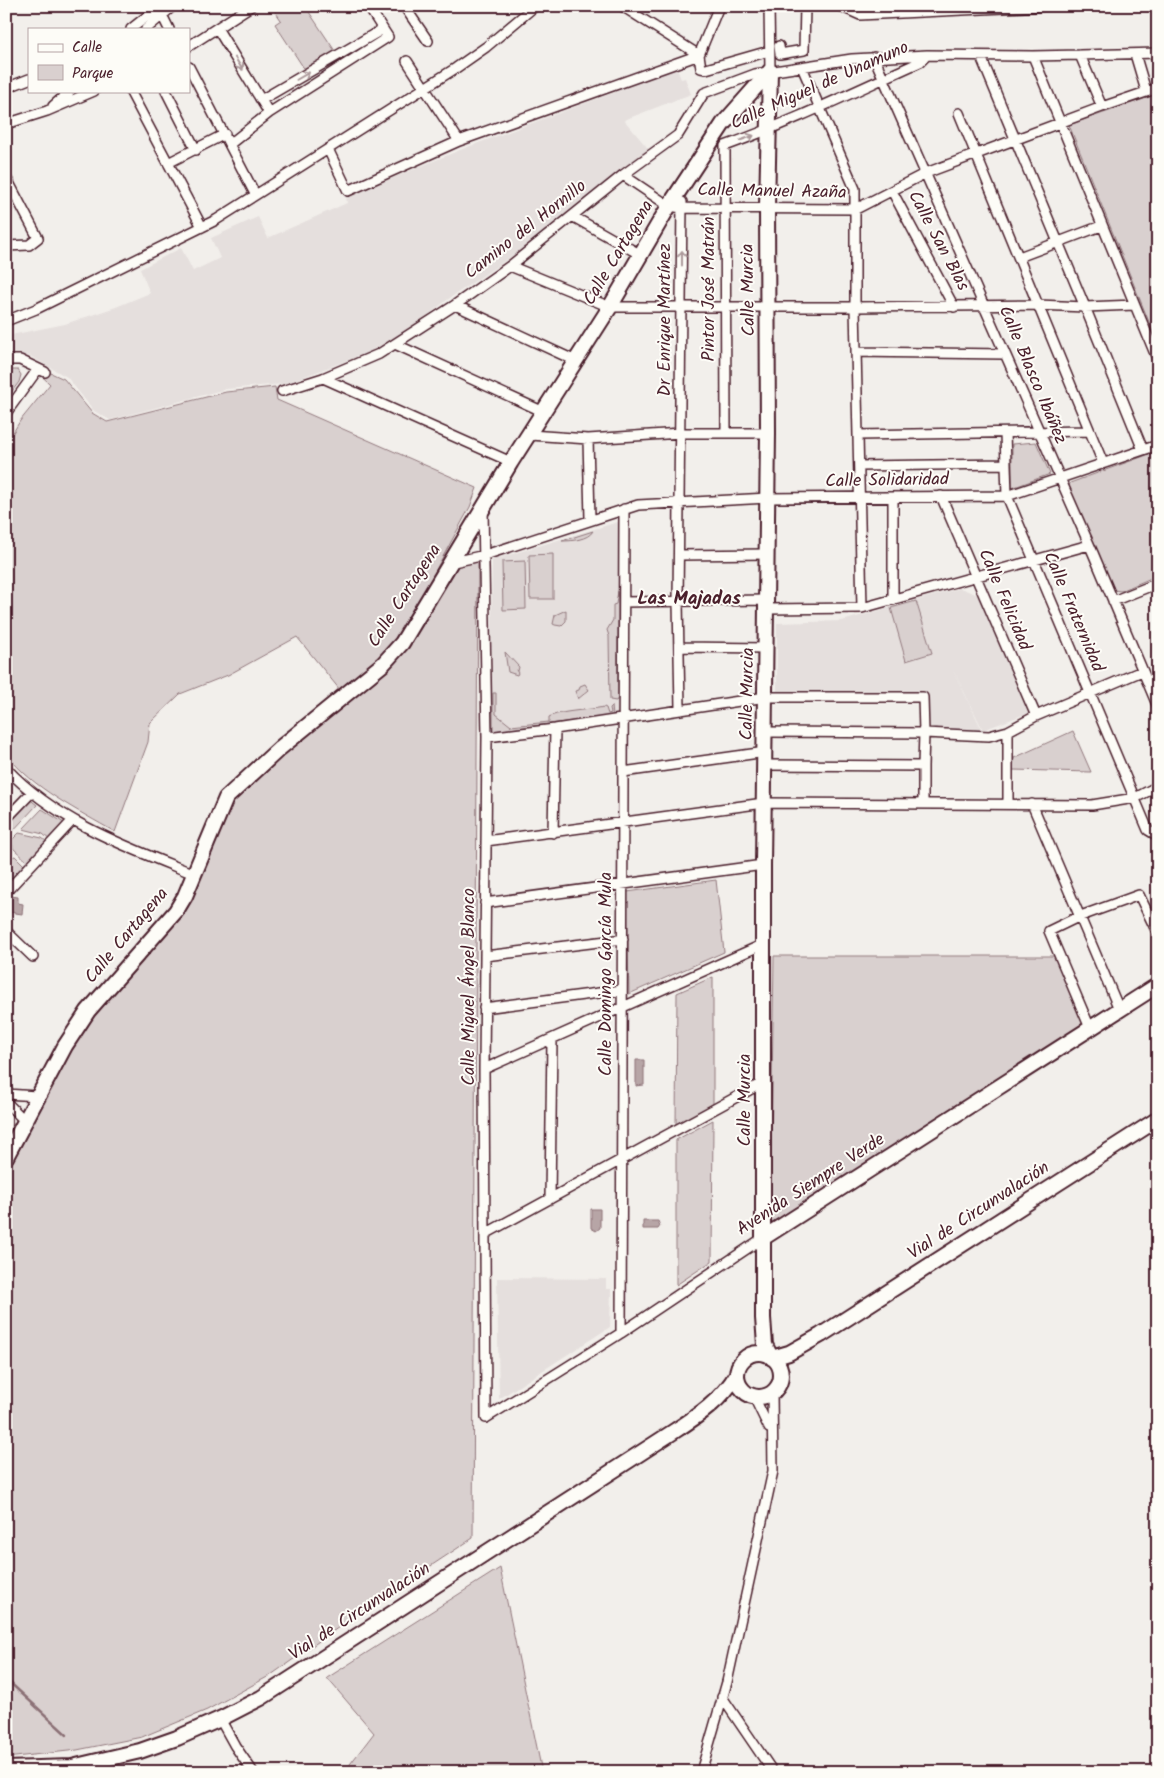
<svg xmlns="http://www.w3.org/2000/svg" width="1164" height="1778" font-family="Kalam,sans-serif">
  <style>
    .built { fill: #e5dfdd }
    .green { fill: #d9d0cf; stroke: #92787d }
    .water { fill: #b7a5a6; stroke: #8b6f75 }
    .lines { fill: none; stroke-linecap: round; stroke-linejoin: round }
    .stream { stroke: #8b6f75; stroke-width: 2.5 }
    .street-casing { stroke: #4a1f2b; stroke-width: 12 }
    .secondary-casing { stroke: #4a1f2b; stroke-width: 18 }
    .street { stroke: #fdfcf7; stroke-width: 9 }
    .secondary { stroke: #fdfcf7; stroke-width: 14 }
    .oneway { stroke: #ac999b }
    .labels { text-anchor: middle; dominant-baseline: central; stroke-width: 4; stroke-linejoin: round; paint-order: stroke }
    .street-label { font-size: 18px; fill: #4a1f2b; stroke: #fdfcf7 }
    .neighbourhood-label { font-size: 19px; font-weight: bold; fill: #4a1f2b; stroke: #fdfcf7 }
  </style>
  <rect width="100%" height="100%" fill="#f2efeb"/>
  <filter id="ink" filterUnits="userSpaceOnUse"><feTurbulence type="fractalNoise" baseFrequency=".02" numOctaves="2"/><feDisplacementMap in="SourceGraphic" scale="10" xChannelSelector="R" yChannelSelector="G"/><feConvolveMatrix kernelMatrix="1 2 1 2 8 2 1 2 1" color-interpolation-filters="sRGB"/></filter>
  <g filter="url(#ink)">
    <path class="built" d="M677,69L681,79L685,78L691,94L624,120L651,152L540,237L447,300L413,327L367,353L284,384L226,389L110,420L94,411L67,377L30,356L6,354V336L65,324L116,307L150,293L140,269L181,248L193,271L220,258L211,238L258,217L268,238L347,203L346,197L465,148Z
      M618,522L619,716L492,732V560Z
      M960,588L978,595L1028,713L983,730L952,668L983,732L928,728V692H777V623L842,621Z
      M497,1278L606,1279V1289H611L610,1327L499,1399Z"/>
    <path class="green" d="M305,6L335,51L305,70L275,24L281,20L272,7Z
      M1158,94V344L1069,125Z
      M27,362L64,379L92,413L107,422L226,392L275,387L277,400L477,488L470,507L403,630L390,649L340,690L297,637L228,675L180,694L150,723L148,742L115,832C77,810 34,789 6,754V444L20,421L50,384Z
      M6,370H18L21,375L19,382L6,399Z
      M1036,442L1050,474L1012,488V444Z
      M1158,451V575L1121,591L1113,590L1069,486L1070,483Z
      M593,531C588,540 571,541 562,541Z
      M553,554V599H530L529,555Z
      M525,561L526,609L503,610L502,562Z
      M478,562L473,1538L349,1620L271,1675L207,1710L142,1737L77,1750L6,1758L8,1166L88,1018L140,958L206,855L235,796L253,776L362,689L451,573L458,566Z
      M618,591V698L616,701L610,700L609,636L607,630L613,620V605L616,604Z
      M916,601L932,653L906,661L891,608Z
      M566,610V621L561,626L555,625L553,624L555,615Z
      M505,652L519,667L518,671L516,670L518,673L517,675L508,672Z
      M585,684L589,690L578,699L575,691L579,690L580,686Z
      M493,693H496V714L511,726L549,722V717C559,711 590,710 604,707L606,708L608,714L611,713L610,708L612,706L613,716L493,731Z
      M1073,731L1091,772L1013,770L1014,758Z
      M28,798L37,805L10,834L6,830V821Z
      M42,809L67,825L52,842L43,834L23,829Z
      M19,833L42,838L50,844L30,864L13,848L12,840Z
      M15,856L27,868L6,889V859Z
      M716,880L724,952L629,994L627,892Z
      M774,956H1055L1085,1026L770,1227Z
      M713,977V1107L676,1126L677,993Z
      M713,1120L712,1261L676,1285V1140Z
      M500,1568L542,1772H344L374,1733L327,1678Z"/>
    <path class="water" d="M11,896L18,897V903L23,904L22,914L9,912Z
      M636,1060H644V1085L636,1086Z
      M591,1209H600V1228L596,1231L591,1228Z
      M643,1221H658L660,1226L658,1229H643Z"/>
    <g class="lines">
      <path class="stream" d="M6,1679L67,1735
        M105,1771L106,1772"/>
      <g class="street-casing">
        <path id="street" d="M404,6L428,41
          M622,6L699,55
          M719,6L699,55L701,68L706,69L769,51
          M769,6L770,71
          M840,6L860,15L1044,6
          M162,15L169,29
          M217,28L269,113
          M131,29L160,6
          M146,29L173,6
          M189,46L251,6
          M779,46L780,54L804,50L805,6
          M1135,54L1146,91
          M1080,55L1158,53
          M874,57L1093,553L1158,707
          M981,57L1085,307L1135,305
          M407,61L459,141
          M189,67L255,194
          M6,88L29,79
          M130,91L202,227
          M166,91L196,150
          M261,100L383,29
          M53,106L70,91
          M1102,107L1158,88
          M959,113L1103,463
          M6,124L47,111L94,91
          M230,144L269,113L388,37L368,6
          M725,146L726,433
          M725,146C792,122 855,91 920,62L927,55
          M328,149L348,191L459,141L699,55
          M168,163L225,134
          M623,175L669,206L682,208L856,209L926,173L1102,107L1080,55L1033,56L1158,361
          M6,177L38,238L29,245L6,246
          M892,191L954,307
          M572,216L641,255
          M1019,257L1101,226
          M510,266L610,307H855V189L802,67
          M455,305L576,361
          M6,321L36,309L216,220L456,68L486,47L535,6
          M397,345L544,412
          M856,352L1004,354
          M6,360H20L45,372
          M323,378L511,462
          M282,391L323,378L379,354L455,305L510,266L623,175L678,135L704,93L755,74L852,59L927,55L1033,56
          M6,413L38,369
          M1005,433L1007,496L1148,830L1158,836
          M530,435L588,439L681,433H768
          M858,435L1089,431
          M588,439L590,519
          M859,466L1006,464
          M941,496L1036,716
          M483,509L487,737L484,1069L486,1418
          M680,555L768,554
          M449,563L485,555L638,505L768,498L1007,496L1158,445
          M893,600V497
          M1113,601L1158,583
          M624,602L767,600
          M862,608L855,307L1038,305L1085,307L1143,450
          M767,609L862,608L1089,545
          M680,647L767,648
          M680,709L678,601L682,202
          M1008,731V803
          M487,737L555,729L766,697H923L924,733L989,736L1008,731L1036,716L1142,671
          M765,765L923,766L924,733L766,732
          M923,766V803
          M6,768C57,822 127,847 194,874
          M623,772L766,752
          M1032,804L1119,1009
          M6,819L32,792
          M553,833L555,729
          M486,841L764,803L1092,805L1135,798L1158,786
          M6,892L73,820
          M485,903L763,865
          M6,931L33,957
          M485,956L623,939
          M484,1008L622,990
          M1090,1028L1049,931L1078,917L1139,895L1158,934
          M484,1069L764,944
          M6,1094L37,1096
          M6,1102L25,1121
          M550,1199L552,1039
          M487,1233L764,1082
          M621,1333L624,509
          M754,1397L769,1428
          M486,1418L621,1333L763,1238
          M722,1697L773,1772
          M220,1719L235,1746L253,1772
          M701,1772L727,1682L773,1471L772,1393"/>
      </g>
      <g class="secondary-casing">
        <path id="secondary" d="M770,71L767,207L768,433L763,865V1318L765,1345L771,1357
          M6,1157L65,1046L88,1011L176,911L185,896L226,798L280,748L383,664L402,643L511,462L610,307L669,206L723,124L770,71
          M763,1238L1158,985
          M737 1375a22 22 0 1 1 44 0a22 22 0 1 1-44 0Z
          M772,1358L789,1353L821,1335L1158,1119
          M6,1769L72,1767L140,1751L177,1738L220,1719L261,1698L673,1432C698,1416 722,1400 737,1374"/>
      </g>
      <use href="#street" class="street"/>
      <use href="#secondary" class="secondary"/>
    </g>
    <defs><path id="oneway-shaft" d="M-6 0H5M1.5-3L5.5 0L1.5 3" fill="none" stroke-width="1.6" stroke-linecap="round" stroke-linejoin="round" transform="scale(1.25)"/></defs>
    <g class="oneway">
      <use href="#oneway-shaft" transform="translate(239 64) rotate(58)"/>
      <use href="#oneway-shaft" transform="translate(303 76) rotate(-30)"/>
      <use href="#oneway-shaft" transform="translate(747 138) rotate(-19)"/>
      <use href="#oneway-shaft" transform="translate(682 258) rotate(-90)"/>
    </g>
  </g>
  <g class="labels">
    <g class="street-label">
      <text transform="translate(820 86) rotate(-24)">Calle Miguel de Unamuno</text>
      <text transform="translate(772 192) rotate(1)">Calle Manuel Azaña</text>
      <text transform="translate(526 230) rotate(-38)">Camino del Hornillo</text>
      <text transform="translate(938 241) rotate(62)">Calle San Blas</text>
      <text transform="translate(619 253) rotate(-59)">Calle Cartagena</text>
      <text transform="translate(709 289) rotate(-90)">Pintor José Matrán</text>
      <text transform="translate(749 290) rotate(-91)">Calle Murcia</text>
      <text transform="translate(665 320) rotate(-90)">Dr Enrique Martínez</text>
      <text transform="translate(1032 375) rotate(67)">Calle Blasco Ibáñez</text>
      <text transform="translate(887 481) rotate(-1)">Calle Solidaridad</text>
      <text transform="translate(405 596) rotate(-57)">Calle Cartagena</text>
      <text transform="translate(1004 600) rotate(67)">Calle Felicidad</text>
      <text transform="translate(1073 612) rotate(67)">Calle Fraternidad</text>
      <text transform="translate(748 694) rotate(-89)">Calle Murcia</text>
      <text transform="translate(127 936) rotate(-50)">Calle Cartagena</text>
      <text transform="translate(606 974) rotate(-90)">Calle Domingo García Mula</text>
      <text transform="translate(469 987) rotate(-90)">Calle Miguel Ángel Blanco</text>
      <text transform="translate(745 1100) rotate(-90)">Calle Murcia</text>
      <text transform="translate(811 1185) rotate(-33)">Avenida Siempre Verde</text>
      <text transform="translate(979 1211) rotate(-33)">Vial de Circunvalación</text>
      <text transform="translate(360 1612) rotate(-33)">Vial de Circunvalación</text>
    </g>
    <g class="neighbourhood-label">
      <text x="689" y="599">Las Majadas</text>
    </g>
  </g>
  <rect width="1164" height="1778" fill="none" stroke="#fdfcf7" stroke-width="25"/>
  <rect x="12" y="12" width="1139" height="1753" fill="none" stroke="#4a1f2b" stroke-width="2" filter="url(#ink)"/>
  <rect x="28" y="28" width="162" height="65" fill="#fdfcf7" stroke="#b5a4a5"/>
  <rect x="38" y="44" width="25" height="8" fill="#fdfcf7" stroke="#b5a4a5"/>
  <text x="72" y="52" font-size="15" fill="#4a1f2b">Calle</text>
  <rect x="38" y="65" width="25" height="15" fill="#d9d0cf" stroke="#b5a4a5"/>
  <text x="72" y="78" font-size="15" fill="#4a1f2b">Parque</text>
</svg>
